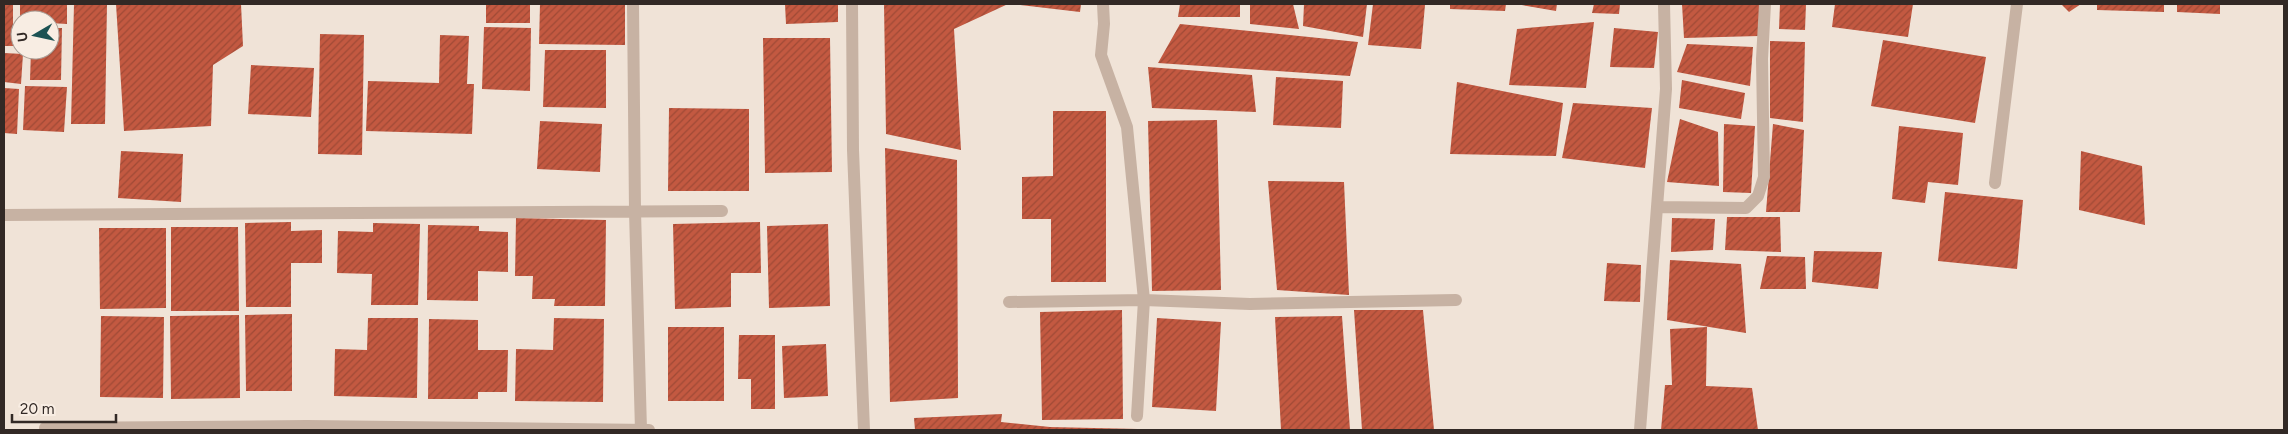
<svg xmlns="http://www.w3.org/2000/svg" width="2288" height="434" font-family="Figtree,sans-serif">
  <style>
    .building { fill: url(#building-hatch) }
    .lines { fill: none; stroke-linecap: round; stroke-linejoin: round }
    .service { stroke: #c7b2a3; stroke-width: 12 }
    .minor { stroke: #c7b2a3; stroke-width: 12 }
  </style>
  <defs>
    <pattern id="building-hatch" width="6" height="6" patternUnits="userSpaceOnUse" patternTransform="scale(1.25)"><rect width="6" height="6" fill="#c35941"/><path d="M-1 1l2-2M0 6l6-6M5 7l2-2" fill="none" stroke="#9f4a36"/></pattern>
  </defs>
  <rect width="100%" height="100%" fill="#f0e3d7"/>
  <path class="building" d="M4,4H13V25H20V46H4Z
    M20,4H67V24L50,23V20H20Z
    M74,4H107L105,124H71Z
    M116,4H241L243,46L213,65L211,126L124,131Z
    M486,4H530V23H486Z
    M540,4H625V45L539,44Z
    M785,4H838V22L786,24Z
    M884,4H1008L954,29L961,150L886,134Z
    M1011,4H1081L1080,12Z
    M1180,4H1240V17H1178Z
    M1250,4H1293L1299,29L1250,24Z
    M1304,4H1367L1363,37L1303,26Z
    M1373,4L1425,5L1421,49L1368,45Z
    M1450,4H1506L1505,11L1450,9Z
    M1516,4H1557L1556,11Z
    M1594,4H1620L1619,14L1592,13Z
    M1682,4H1761L1759,36L1684,38Z
    M1780,4H1806L1805,30L1779,29Z
    M1835,4H1913L1908,37L1832,27Z
    M2061,4H2081L2069,12Z
    M2097,4H2164V12L2097,10Z
    M2177,4H2220V14L2177,12Z
    M1594,22L1586,88L1509,85L1517,29Z
    M1180,24L1358,42L1350,76L1158,63Z
    M484,27L531,28L530,91L482,89Z
    M50,28H62L61,80H30L31,50H50Z
    M1614,28L1658,32L1654,68L1610,67Z
    M320,34L364,35L362,155L318,154Z
    M440,35L469,36L467,84H474L472,134L366,131L368,81L439,83Z
    M763,38H830L832,172L765,173Z
    M1883,40L1986,57L1975,123L1871,106Z
    M1770,41L1805,42L1803,122L1770,118Z
    M1687,44L1753,47L1750,86L1677,72Z
    M545,50H606V108L543,107Z
    M4,53L23,54L21,84L4,82Z
    M251,65L314,68L311,117L248,114Z
    M1148,67L1252,75L1256,112L1152,108Z
    M1276,77L1343,81L1341,128L1273,125Z
    M1682,80L1745,93L1741,119L1679,108Z
    M1457,82L1563,103L1556,156L1450,154Z
    M25,86L67,87L64,132L23,130Z
    M4,88L19,89L17,134L4,133Z
    M1573,103L1652,108L1645,168L1562,158Z
    M669,108L749,109V191H668Z
    M1053,111H1106V282H1051V219H1022V177L1053,176Z
    M1680,119L1718,132L1719,186L1667,182Z
    M1217,120L1221,290L1152,291L1148,121Z
    M540,121L602,124L600,172L537,169Z
    M1724,124L1755,126L1751,193L1723,192Z
    M1773,124L1804,130L1800,212H1766Z
    M1899,126L1963,133L1958,185L1928,182L1925,203L1892,199Z
    M885,148L957,160L958,398L890,402Z
    M121,151L183,154L181,202L118,198Z
    M2081,151L2142,166L2145,225L2079,210Z
    M1268,181L1344,182L1349,295L1277,290Z
    M1945,192L2023,200L2017,269L1938,261Z
    M1727,217H1780L1781,252L1725,250Z
    M516,218L606,220L605,306H554L555,299H532L533,276H515Z
    M1672,218L1715,219L1713,250L1671,252Z
    M291,222V231L322,230V263H291V307H246L245,223Z
    M760,222L761,273H731V307L675,309L673,224Z
    M373,223L420,224L418,305H371L372,274L337,273L338,231L373,232Z
    M828,224L830,306L769,308L767,226Z
    M428,225L479,226V231L508,232V272L478,271V301L427,300Z
    M171,227H238L239,311H171Z
    M99,228H166V308L100,309Z
    M1814,251L1882,252L1878,289L1812,282Z
    M1767,256L1805,257L1806,289H1760Z
    M1670,260L1741,264L1746,333L1667,320Z
    M1607,263L1641,265L1640,302L1604,301Z
    M1122,310L1123,419L1042,420L1040,312Z
    M1354,310H1423L1434,430H1362Z
    M292,314V391H246L245,315Z
    M239,315L240,398L171,399L170,316Z
    M101,316L164,317L163,398L100,397Z
    M1342,316L1350,430H1281L1275,317Z
    M368,318H418L417,398L334,396L335,349L367,350Z
    M554,318L604,319L603,402L515,401L516,349L553,350Z
    M1157,318L1221,322L1216,411L1152,407Z
    M429,319L478,320V350H508L507,392H478V399H428Z
    M668,327H724V401H668Z
    M1707,327L1706,386L1752,388L1758,430H1661L1665,385H1672L1670,329Z
    M739,335H775V409H751V379H738Z
    M826,344L828,396L784,398L782,346Z
    M1002,414L1001,422L1050,427L1138,429V430H915L914,418Z"/>
  <g class="lines">
    <path class="service" d="M633,4L635,211L641,430
      M4,215L722,211
      M45,428L307,426L649,430"/>
    <path class="minor" d="M852,4L853,150L864,430
      M1103,4L1104,24L1101,55L1127,127L1144,300L1137,416
      M1995,183L2017,4
      M1657,207L1746,208L1758,196L1764,177L1762,59L1765,4
      M1009,302L1144,300L1250,304L1456,300
      M1640,430L1666,89L1664,4"/>
  </g>
  <rect width="2288" height="434" fill="none" stroke="#322925" stroke-width="10"/>
  <g transform="translate(35 35) rotate(261)"><circle r="24" fill="#f8ede3" stroke="#a99f97"/>
  <path d="M0-4L9 19L0 12L-9 19Z" fill="#1c5253"/>
  <text y="-8" font-size="14" font-weight="bold" text-anchor="middle" fill="#322925">U</text>
  </g>
  <path d="M12 414v8h104v-8" fill="none" stroke="#322925" stroke-width="2.5"/>
  <text x="20" y="414" font-size="15" fill="#322925" stroke="#f8ede3" stroke-width="4" paint-order="stroke">20 m</text>
</svg>
